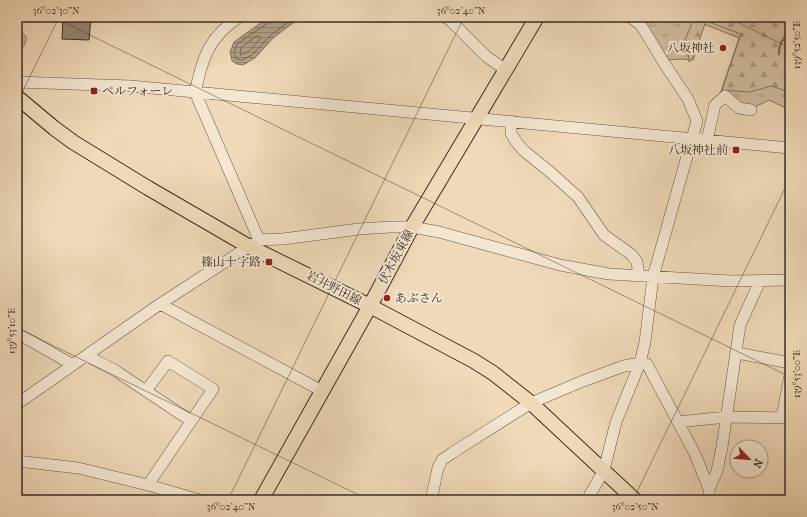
<svg xmlns="http://www.w3.org/2000/svg" width="807" height="517" font-family="'IM FELL French Canon','Noto Serif JP',serif">
  <style>
    .grass { fill: url(#grass-tufts); stroke: #857462 }
    .forest { fill: url(#forest-firs); stroke: #857462 }
    .water { fill: url(#water-rules); stroke: #81715f }
    .lines { fill: none; stroke-linecap: round; stroke-linejoin: round }
    .shore { stroke: #766655; stroke-width: 1 }
    .stream { stroke: #81715f; stroke-width: 2.5 }
    .building { fill: #988671; stroke: #3a2d24 }
    .minor-casing { stroke: #675849; stroke-width: 12 }
    .major-casing { stroke: #3a2d24; stroke-width: 16 }
    .minor { stroke: #f5e6d1; stroke-width: 11 }
    .major { stroke: #efd9b8; stroke-width: 14 }
    .ticks { fill: none; stroke: #3a2d24; stroke-width: 1; stroke-opacity: 0.45 }
    .poi-dot { fill: #8f2418; stroke: #f5e6d1; stroke-width: 1.5 }
    .labels { text-anchor: middle; dominant-baseline: central; stroke-width: 4; stroke-linejoin: round; paint-order: stroke }
    .poi-label { font-size: 12px; fill: #3a2d24; stroke: #f5e6d1; text-anchor: end }
    .street-label { font-size: 12px; fill: #3a2d24; stroke: #f5e6d1 }
    .neatline { fill: none; stroke: #3a2d24; stroke-width: 1.5 }
    .ticks-label { font-size: 10px; text-anchor: middle; fill: #3a2d24 }
  </style>
  <defs>
    <pattern id="grass-tufts" width="24" height="20" patternUnits="userSpaceOnUse"><rect width="24" height="20" fill="#d0bc9f"/><path d="M3 7l-1-3M5 7V3M7 7l1-3M15 17l-1-3M17 17v-4M19 17l1-3" fill="none" stroke="#aa9981"/></pattern>
    <pattern id="forest-firs" width="22" height="20" patternUnits="userSpaceOnUse"><rect width="22" height="20" fill="#d0bc9f"/><path d="M5 1l3.5 6h-7zM16 11l3.5 6h-7z" fill="#aa9981"/></pattern>
    <pattern id="water-rules" width="6" height="5" patternUnits="userSpaceOnUse"><rect width="6" height="5" fill="#b19f86"/><path d="M0 2.5h6" fill="none" stroke="#91826d"/></pattern>
  </defs>
  <rect width="100%" height="100%" fill="#efd9b8"/>
  <filter id="stains"><feTurbulence type="fractalNoise" baseFrequency=".005" numOctaves="4"/><feColorMatrix values="0 0 0 0 .2 0 0 0 0 .09 0 0 0 0 .02 0 0 0 .5 -.17"/></filter>
  <radialGradient id="worn" r=".72"><stop offset=".6" stop-color="#630" stop-opacity="0"/><stop offset="1" stop-color="#630" stop-opacity=".3"/></radialGradient>
  <path class="grass" d="M636,17H790V110L769,100L753,108L720,94L739,38L704,24L693,60L681,59L668,60Z
    M17,26L26,37C26,43 24,49 17,50Z"/>
  <path class="forest" d="M691,17H790V92L771,86L750,92L722,90L741,34L706,21L694,56L689,62L688,51L684,42L691,26Z"/>
  <path class="water" d="M269,17H301L273,38L255,58L243,65L237,64L232,61L230,52L234,42Z"/>
  <g class="lines">
    <path class="shore" d="M271,17L269,22L237,44L234,53L236,59L242,60L252,55L271,35L295,17
      M257,36L260,37V39C254,46 248,54 240,55L241,48Z"/>
    <path class="stream" d="M779,54C779,44 782,39 790,33"/>
  </g>
  <path class="building" d="M63,17H91L89,40L62,39Z"/>
  <g class="lines">
    <g class="minor-casing">
      <path id="minor" d="M239,17C208,38 203,57 195,92L259,240
        M374,17H388
        M445,17L450,20L487,57L506,70
        M17,82L130,86L195,92L790,148
        M511,121V133L515,140L523,150L550,172L578,197L604,235L632,255L637,262L639,276
        M707,140L715,105L725,96L739,108L751,110
        M160,304L322,391
        M17,333L73,365
        M737,353L790,363
        M87,356L116,371L191,421
        M146,391L168,361L213,389L148,485
        M17,404L160,304L259,240L283,239L359,229L390,227H412L439,232L560,265L609,274L731,281L790,280
        M782,417L790,375
        M678,422L727,417L790,418
        M17,461L78,468L148,485L200,500
        M709,489L717,471L722,447L740,325L760,281
        M431,500L438,468L442,460L452,453L531,403L583,381L624,366L640,363L647,364L695,454L709,489V500
        M587,500L604,470L616,422L640,363L645,342L653,277L697,121L688,99L664,63L644,30L640,24L630,17"/>
    </g>
    <g class="major-casing">
      <path id="major" d="M17,97L54,128L73,142L148,188L248,246L370,306L474,361L493,373L531,403L635,500
        M261,500L370,306L412,227L537,17"/>
    </g>
    <use href="#minor" class="minor"/>
    <use href="#major" class="major"/>
  </g>
  <path class="ticks" d="M53,17L790,377M727,17L790,48M17,103L59,17M17,328L369,500M228,500L464,17M633,500L790,178"/>
  <g class="poi-dot">
    <circle cx="723" cy="48" r="4"/>
    <rect x="90" y="87" width="8" height="8" rx="2"/>
    <rect x="732" y="146" width="8" height="8" rx="2"/>
    <rect x="265" y="258" width="8" height="8" rx="2"/>
    <circle cx="387" cy="298" r="4"/>
  </g>
  <g class="labels">
    <g class="poi-label">
      <text x="715" y="48">八坂神社</text>
      <text x="102" y="91" text-anchor="start">ベルフォーレ</text>
      <text x="728" y="150">八坂神社前</text>
      <text x="261" y="262">篠山十字路</text>
      <text x="395" y="298" text-anchor="start">あぶさん</text>
    </g>
    <g class="street-label">
      <text transform="translate(396 257) rotate(-62)">伏木坂東線</text>
      <text transform="translate(334 288) rotate(27)">岩井野田線</text>
    </g>
  </g>
  <rect width="807" height="517" fill="none" stroke="#efd9b8" stroke-width="44"/>
  <g transform="translate(749 459) rotate(116)"><circle r="19" fill="#f5e6d1" stroke="#aa9c8c"/>
  <path d="M0-3L7 15L0 10L-7 15Z" fill="#8f2418"/>
  <text y="-6" font-size="11" font-weight="bold" text-anchor="middle" fill="#3a2d24">N</text>
  </g>
  <rect x="22" y="22" width="763" height="473" class="neatline"/>
  <g class="ticks-label">
    <text x="56" y="14">36°02'30"N</text>
    <text x="461" y="14">36°02'40"N</text>
    <text transform="translate(796 45) rotate(-90)" y="4">139°52'50"E</text>
    <text transform="translate(11 331) rotate(-90)" y="4">139°53'10"E</text>
    <text transform="translate(796 374) rotate(-90)" y="4">139°53'00"E</text>
    <text x="231" y="510">36°02'40"N</text>
    <text x="635" y="510">36°02'50"N</text>
  </g>
  <rect width="100%" height="100%" filter="url(#stains)"/>
  <rect width="100%" height="100%" fill="url(#worn)"/>
</svg>
